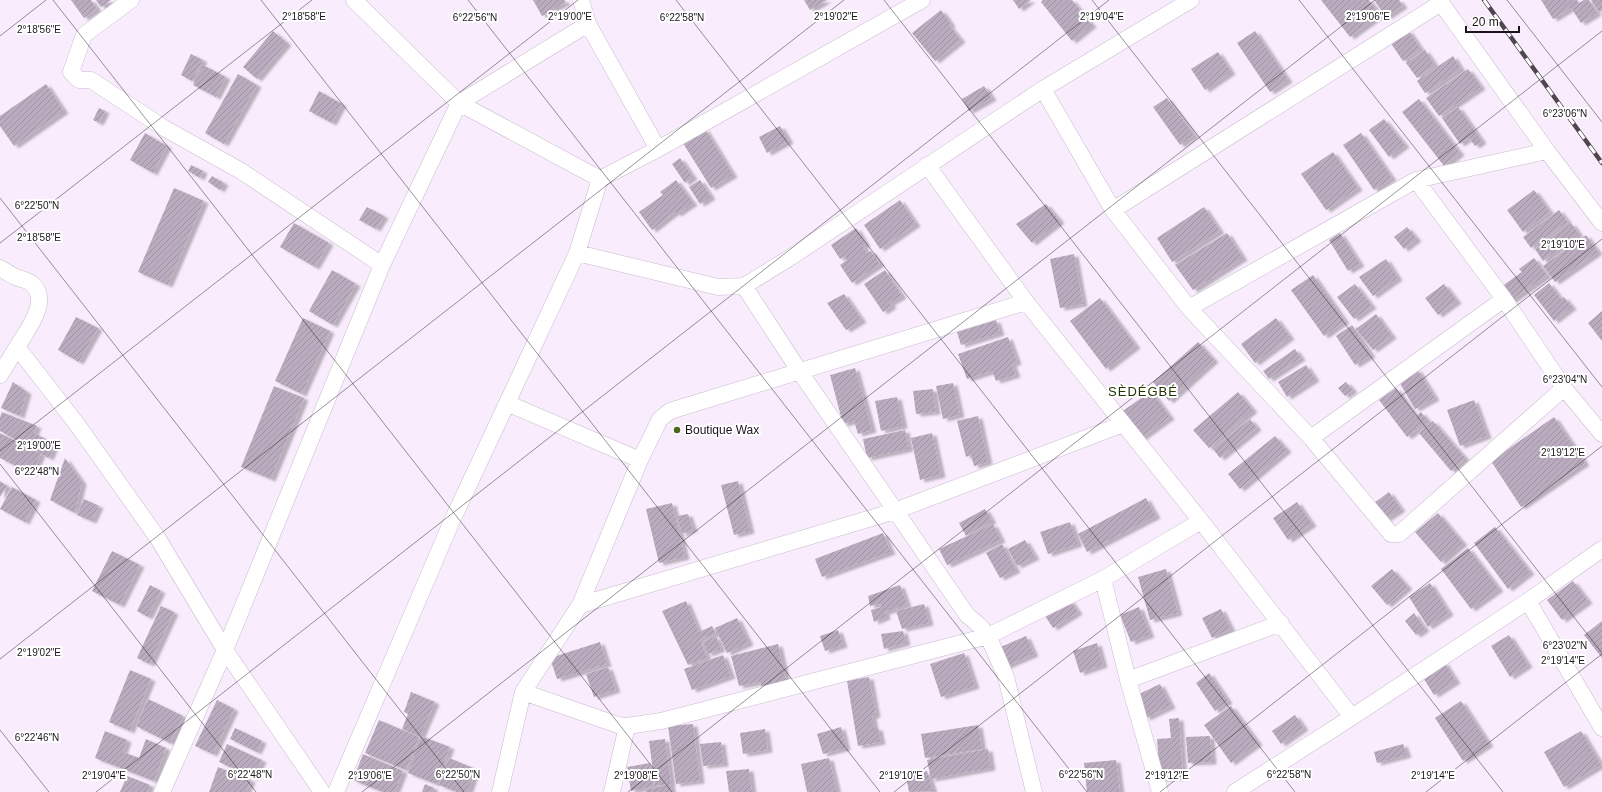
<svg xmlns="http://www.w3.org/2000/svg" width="1602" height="792" font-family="Arial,sans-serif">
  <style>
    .building { fill: url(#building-hatch); filter: url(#shadow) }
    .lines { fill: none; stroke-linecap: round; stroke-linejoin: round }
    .street-casing { stroke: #c9bacd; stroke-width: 17 }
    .street { stroke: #fff; stroke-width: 16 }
    .rail-casing { stroke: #4e4750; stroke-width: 4.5 }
    .rail { stroke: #fff; stroke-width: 3; stroke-dasharray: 9; stroke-linecap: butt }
    .ticks { fill: none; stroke: #1a151b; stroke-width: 1; stroke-opacity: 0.45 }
    .poi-dot { fill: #4a681d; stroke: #fff; stroke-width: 1.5 }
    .labels { text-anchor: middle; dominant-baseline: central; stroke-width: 4; stroke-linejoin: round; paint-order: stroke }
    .poi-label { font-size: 12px; fill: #1a151b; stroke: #fff; text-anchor: start }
    .neighbourhood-label { font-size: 13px; letter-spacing: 1px; fill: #203400; stroke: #fff }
    .ticks-label { font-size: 10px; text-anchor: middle; fill: #1a151b; stroke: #fff; stroke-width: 4; stroke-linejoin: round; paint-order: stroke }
  </style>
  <defs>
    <pattern id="building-hatch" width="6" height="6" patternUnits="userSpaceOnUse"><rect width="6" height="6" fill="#baacbe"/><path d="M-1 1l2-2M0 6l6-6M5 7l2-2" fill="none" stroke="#9f93a3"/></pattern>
    <filter id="shadow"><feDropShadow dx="4.5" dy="2.5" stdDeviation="1" flood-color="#0004"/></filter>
  </defs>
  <rect width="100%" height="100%" fill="#f9edfd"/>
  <path class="building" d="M71,0H91L97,9L84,18Z
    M96,0H111L101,7Z
    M533,0H564L566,2L542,16Z
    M804,0H827L810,10Z
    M1013,0H1031L1019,9Z
    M1043,0H1072L1092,25L1072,41L1041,2Z
    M1321,0H1369L1380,15L1350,37Z
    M1374,0H1399L1403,6L1386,17Z
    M1541,0H1577L1579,3L1584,0H1589L1597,13L1581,23L1571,8L1553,19Z
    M1591,0H1602V10L1599,12Z
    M941,10L951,24L949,25L961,40L935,61L912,33Z
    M1408,30L1421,49L1403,61L1390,42Z
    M273,31L287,43L257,79L243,67Z
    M1255,31L1288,80L1270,92L1237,43Z
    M1425,50L1435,65L1417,78L1406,63Z
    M1218,52L1231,72L1205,90L1191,69Z
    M191,54L203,60L192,81L181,75Z
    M1453,56L1461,69L1425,93L1417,81Z
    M203,65L226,77L216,97L193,85Z
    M1468,69L1481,87L1439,116L1426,98Z
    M238,74L257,85L224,144L205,133Z
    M46,84L64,111L14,146L0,126V116Z
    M984,86L992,98L969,111L962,99Z
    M319,91L342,104L332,123L309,111Z
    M1167,98L1194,135L1180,145L1153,107Z
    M1419,99L1460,153L1444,166L1402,112Z
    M1458,107L1482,141L1475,146L1469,138L1460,144L1442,118Z
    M99,108L105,111L99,123L93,120Z
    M1384,119L1405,145L1389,157L1369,130Z
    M780,126L789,141L767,153L759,137Z
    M705,129L733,175L711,188L683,143Z
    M145,133L167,146L153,173L130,160Z
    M1361,133L1392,178L1374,190L1343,145Z
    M1333,152L1358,188L1326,210L1301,174Z
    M680,158L693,177L685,183L672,164Z
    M191,165L203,171L200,178L188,171Z
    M212,176L224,183L220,190L208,182Z
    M676,180L693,203L677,214L675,212L652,230L639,212L663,195L660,192Z
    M700,180L711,197L700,204L689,187Z
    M174,188L204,201L168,285L138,272Z
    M1534,190L1550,212L1523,232L1507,210Z
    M900,200L916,224L880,249L864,225Z
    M1046,204L1060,221L1032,243L1016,224Z
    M367,207L384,216L376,229L359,220Z
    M1204,207L1220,231L1172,262L1157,238Z
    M1559,210L1568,222L1531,248L1523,237Z
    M294,223L329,243L315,267L280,247Z
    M1571,223L1579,234L1543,261L1535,249Z
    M1407,227L1417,239L1404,249L1394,237Z
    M856,228L866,244L863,246L867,253L871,251L880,264L852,283L840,265L847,260L845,256L840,259L831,245Z
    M1227,233L1243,258L1193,290L1175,265Z
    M1340,233L1360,264L1348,271L1329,240Z
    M1586,235L1598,252L1555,282L1543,266Z
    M1074,254L1083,304L1060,308L1050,259Z
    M1534,258L1547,275L1508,303L1498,289L1522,272L1519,269Z
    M1386,259L1398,278L1373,296L1359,277Z
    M332,270L356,284L333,325L309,311Z
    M885,270L902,296L890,303L892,306L883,312L864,284Z
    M1313,275L1345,321L1324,336L1291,290Z
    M1549,283L1561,299L1564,297L1572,307L1554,321L1534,295Z
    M1355,284L1372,306L1354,319L1337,297Z
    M1444,284L1457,301L1438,315L1425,298Z
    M844,294L862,320L846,330L827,303Z
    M1100,298L1136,346L1106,369L1070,321Z
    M1602,311V341L1588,323Z
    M1376,314L1392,336L1373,350L1356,329Z
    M76,317L98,328L79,362L58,350Z
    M303,318L330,331L302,394L275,381Z
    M1276,318L1290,337L1255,363L1241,344Z
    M996,320L1000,333L961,345L957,332Z
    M1352,325L1371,355L1355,365L1336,336Z
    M1008,337L1017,362L1012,364L1016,375L996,381L992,371L967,379L958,354Z
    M1198,342L1214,360L1169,401L1153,382Z
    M1295,349L1301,358L1269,379L1263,371Z
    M1306,365L1315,379L1287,397L1278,382Z
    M855,368L872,430L858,434L854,421L843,424L830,375Z
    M1417,369L1435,398L1415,409L1398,380Z
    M13,382L27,392L20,416L1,408Z
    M1346,382L1353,390L1345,396L1338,388Z
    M953,383L960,415L943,419L936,386Z
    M274,386L304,398L271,479L241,467Z
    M1396,388L1416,416L1421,412L1428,421L1407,437L1379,400Z
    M933,389L936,412L916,414L913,391Z
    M1151,391L1170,417L1140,439L1120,413Z
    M1238,392L1253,410L1209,448L1193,430Z
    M897,397L903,426L881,431L875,401Z
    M1474,400L1487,436L1460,446L1447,410Z
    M2,412L37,426L34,433L55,444L49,458L0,431V417Z
    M978,416L988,462L974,466L971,455L966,457L957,421Z
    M1554,417L1585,463L1521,507L1491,461Z
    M1250,419L1257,428L1220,458L1213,449Z
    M1433,421L1465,458L1451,471L1419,433Z
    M905,430L909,449L867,458L863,439Z
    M0,433L41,454L32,474L0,458Z
    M932,433L941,475L920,480L911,438Z
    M1275,436L1287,450L1240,489L1228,474Z
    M65,458L82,482L75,513L50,500Z
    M0,481L7,486L0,497Z
    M738,481L750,531L734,535L721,485Z
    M12,487L36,500L25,522L0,509Z
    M1389,492L1401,509L1386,519L1374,503Z
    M1146,498L1156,516L1087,552L1078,534Z
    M84,499L99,506L92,521L77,515Z
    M1297,502L1312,524L1288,540L1273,518Z
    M672,503L685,557L659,563L646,509Z
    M985,509L992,521L966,536L959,523Z
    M1438,513L1463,543L1441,562L1415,532Z
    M688,514L693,529L682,534L677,516Z
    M1070,522L1078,544L1048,554L1040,532Z
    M993,524L1001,540L947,565L939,549Z
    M1495,527L1530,572L1508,589L1474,543Z
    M883,533L891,552L822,577L815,559Z
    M1025,540L1035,557L1017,566L1008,549Z
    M1002,544L1016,570L1000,578L986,553Z
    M1468,548L1499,589L1471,609L1441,569Z
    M112,551L140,565L120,605L92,591Z
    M1166,569L1178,613L1150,620L1138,577Z
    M1392,569L1408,587L1387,605L1371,586Z
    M1573,581L1588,601L1562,620L1547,600Z
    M1430,583L1449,613L1428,627L1409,597Z
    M150,585L161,591L148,617L137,611Z
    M900,585L907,605L885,612L886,617L874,622L871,610L881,607L880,604L870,606L868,596Z
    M1070,600L1078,612L1053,628L1045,616Z
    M686,601L699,632L712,626L716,634L700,639L707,658L688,665L662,611Z
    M924,604L929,623L902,629L896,611Z
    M161,606L174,612L150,664L137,658Z
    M1139,607L1150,635L1131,642L1120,615Z
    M1221,609L1231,629L1212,638L1202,618Z
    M1414,613L1425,629L1416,635L1405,621Z
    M737,618L749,643L727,653L715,628Z
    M1602,621V658L1584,635Z
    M838,630L843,645L825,651L820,636Z
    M903,631L906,643L884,649L881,634Z
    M1509,635L1528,665L1510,677L1491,646Z
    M716,636L721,649L708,654L703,642Z
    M1026,636L1034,654L1004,667L996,649Z
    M600,642L607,664L557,679L550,658Z
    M1097,643L1103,665L1080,673L1073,651Z
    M778,644L787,685L763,691L760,682L739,686L731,656Z
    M964,653L975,686L941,697L930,664Z
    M723,655L731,676L692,690L684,669Z
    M1444,662L1456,681L1434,695L1422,676Z
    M608,667L616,690L594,697L586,674Z
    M130,670L151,679L130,731L109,722Z
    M1209,673L1228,701L1215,711L1196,683Z
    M869,677L876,715L872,716L874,728H878L881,742L858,746L847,681Z
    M1160,684L1171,706L1146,718L1135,696Z
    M411,692L435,702L420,737L402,729L408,714L404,712Z
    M148,699L183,716L170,743L136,726Z
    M217,700L234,709L213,754L195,746Z
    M1461,701L1489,744L1463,761L1435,718Z
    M1231,706L1258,743L1231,763L1204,725Z
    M1295,715L1304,728L1281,744L1272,731Z
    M1179,718L1183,777L1160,779L1157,739L1171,738L1169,719Z
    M379,720L419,737L406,770L365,753Z
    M693,724L700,781L676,784L668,726Z
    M978,725L982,749L925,758L921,734Z
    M841,727L846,748L823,754L817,734Z
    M235,728L262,741L257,752L230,739Z
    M765,729L768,750L743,754L740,733Z
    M105,731L127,740L123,752L139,758L146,739L166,748L154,781L95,758Z
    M1581,731L1601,765L1564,787L1544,752Z
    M421,736L450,747L436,784L408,773Z
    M1210,736L1212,762L1188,763L1186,737Z
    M665,739L671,784L655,786L649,741Z
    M721,742L724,764L703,766L700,744Z
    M227,744L262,760L254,778L219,762Z
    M1403,744L1407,755L1377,763L1374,752Z
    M988,749L991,768L931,779L927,760Z
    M363,754L403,771L395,792H383L353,780Z
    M449,758L476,769L468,792H457L439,785Z
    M829,758L837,792H807L801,764Z
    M1116,760L1120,792H1087L1084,763Z
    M650,763L654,786L631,791L627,767Z
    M218,767L251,780L246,792H209Z
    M749,769L752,792H729L726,771Z
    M927,771L933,791L909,792L906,776Z
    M127,776L150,785L147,792H120Z
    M425,784L434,788L432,792H422Z
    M670,784L672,792H646V790Z"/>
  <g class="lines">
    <g class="street-casing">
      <path id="street" d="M131,0L84,35L71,72L79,80H91L164,128L241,171L382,265
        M354,0L459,103L600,179
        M581,0L588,24L658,149
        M1439,0L1547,151L1602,223
        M1043,89L1113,210L1189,308L1311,438L1391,534H1399L1564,388
        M927,165L1026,302L1201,521L1352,717
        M1416,180L1504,299L1564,388L1602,434
        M1113,210L1441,3
        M577,253L718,287L744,286L791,257L1043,89L1191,0
        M0,268C5,271 11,275 16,277C21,279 27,280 31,283C52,300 27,330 17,347L76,423L157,537L225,650L322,792
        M744,286L800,372L967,615L980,626L988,636L1006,677L1034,792
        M1189,308L1416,180L1547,151
        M0,375L17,347
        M507,403L640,460
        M1311,438L1504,299
        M1103,579L1128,680L1160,792
        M1528,601L1602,728
        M580,605L895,511L1123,424
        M1128,680L1281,623
        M523,692L618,725L627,726L661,721L988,636L1103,579L1201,521
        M162,792L225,650L382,265L459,103L588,24
        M336,792L451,523L577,253L600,179L658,149L922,0
        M500,792L523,692L580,605L640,460L660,419L670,411L1026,302
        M612,792L627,726
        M1235,792L1352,717L1528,601L1602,549"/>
    </g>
    <use href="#street" class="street"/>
    <g class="rail-casing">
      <path id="rail" d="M1484,0L1602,163"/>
    </g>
    <use href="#rail" class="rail"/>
  </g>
  <path class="ticks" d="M53,0L672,792M261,0L880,792M468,0L1087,792M676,0L1295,792M884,0L1503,792M1092,0L1602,653M1299,0L1602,387M1507,0L1602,122M0,36L46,0M0,198L464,792M0,243L312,0M0,451L578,0M0,464L256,792M0,659L844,0M0,730L49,792M96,792L1109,0M362,792L1375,0M628,792L1602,31M894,792L1602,239M1160,792L1602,446M1426,792L1602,654"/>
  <circle class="poi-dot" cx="677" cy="430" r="4"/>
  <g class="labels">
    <g class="poi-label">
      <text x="685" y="430">Boutique Wax</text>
    </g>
    <g class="neighbourhood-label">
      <text x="1143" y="391">SÈDÉGBÉ</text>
    </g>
  </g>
  <g class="ticks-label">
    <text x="304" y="20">2°18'58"E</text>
    <text x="570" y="20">2°19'00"E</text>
    <text x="836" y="20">2°19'02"E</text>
    <text x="1102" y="20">2°19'04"E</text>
    <text x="1368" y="20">2°19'06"E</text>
    <text x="475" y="21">6°22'56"N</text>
    <text x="682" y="21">6°22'58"N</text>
    <text x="39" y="33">2°18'56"E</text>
    <text x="1565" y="117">6°23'06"N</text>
    <text x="37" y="209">6°22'50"N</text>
    <text x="39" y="241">2°18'58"E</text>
    <text x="1563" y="248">2°19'10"E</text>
    <text x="1565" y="383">6°23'04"N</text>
    <text x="39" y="449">2°19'00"E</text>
    <text x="1563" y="456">2°19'12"E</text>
    <text x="37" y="475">6°22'48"N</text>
    <text x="1565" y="649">6°23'02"N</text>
    <text x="39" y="656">2°19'02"E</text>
    <text x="1563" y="664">2°19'14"E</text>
    <text x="37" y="741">6°22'46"N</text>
    <text x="250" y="778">6°22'48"N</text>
    <text x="458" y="778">6°22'50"N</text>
    <text x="1081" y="778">6°22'56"N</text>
    <text x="1289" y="778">6°22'58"N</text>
    <text x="104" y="779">2°19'04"E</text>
    <text x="370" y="779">2°19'06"E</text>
    <text x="636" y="779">2°19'08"E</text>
    <text x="901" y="779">2°19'10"E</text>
    <text x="1167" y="779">2°19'12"E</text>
    <text x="1433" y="779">2°19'14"E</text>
  </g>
  <path d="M1466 26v6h53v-6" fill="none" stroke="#1a151b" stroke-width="2"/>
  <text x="1472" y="26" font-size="12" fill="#1a151b" stroke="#ffffff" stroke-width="3" paint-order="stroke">20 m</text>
</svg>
